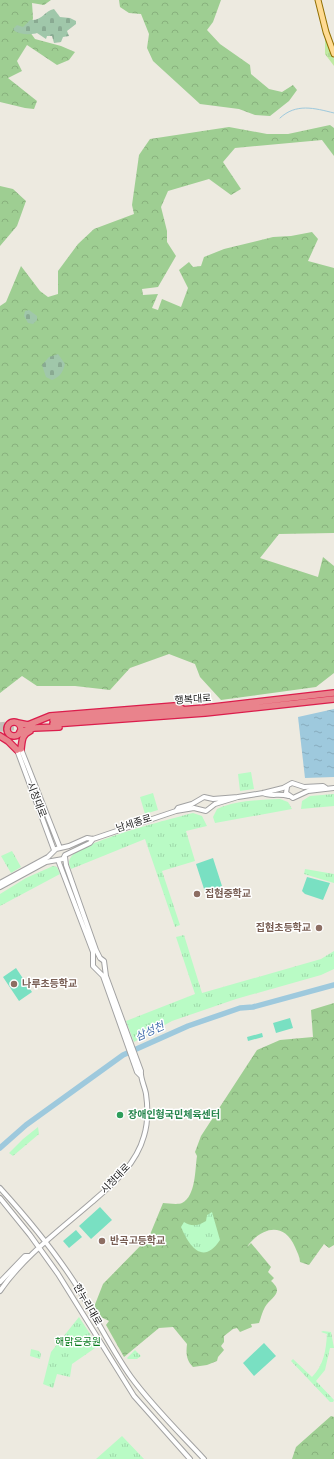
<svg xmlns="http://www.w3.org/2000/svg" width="334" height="1459" font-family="Overpass,'Noto Sans KR',sans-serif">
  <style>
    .grass { fill: url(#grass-tufts) }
    .forest { fill: url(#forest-crowns) }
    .cemetery { fill: url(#cemetery-stones) }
    .park { fill: url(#park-tufts) }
    .pitch { fill: #79e0c2 }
    .water { fill: url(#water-ripples) }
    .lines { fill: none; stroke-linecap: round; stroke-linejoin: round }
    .stream { stroke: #9ec9dd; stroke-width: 1 }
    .river { stroke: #9ec9dd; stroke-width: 5.5 }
    .highway-tunnel { stroke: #c3c1b9; stroke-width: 5.5; stroke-dasharray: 5.5 3; stroke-linecap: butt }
    .minor-casing { stroke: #a2a2a2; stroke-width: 6 }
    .major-casing { stroke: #926f00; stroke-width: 7 }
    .highway-casing { stroke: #db1d4c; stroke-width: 8 }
    .minor { stroke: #fff; stroke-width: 4 }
    .major { stroke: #ffdb93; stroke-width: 5 }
    .highway { stroke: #e9838c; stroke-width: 5.5 }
    .education-dot { fill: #8d6e63; stroke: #fff; stroke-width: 1.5 }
    .leisure-dot { fill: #2e9e5b; stroke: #fff; stroke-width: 1.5 }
    .labels { text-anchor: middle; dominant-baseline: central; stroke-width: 3; stroke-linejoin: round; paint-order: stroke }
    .street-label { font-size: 10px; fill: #1b1b1b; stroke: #fff }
    .education-label { font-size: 10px; font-weight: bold; fill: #785e54; stroke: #fff; text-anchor: start }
    .leisure-label { font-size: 10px; font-weight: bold; fill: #27864d; stroke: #fff; text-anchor: start }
    .park-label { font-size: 10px; fill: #077a1c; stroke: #fff }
    .water-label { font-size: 11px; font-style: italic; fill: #456fad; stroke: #fff }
  </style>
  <defs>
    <pattern id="grass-tufts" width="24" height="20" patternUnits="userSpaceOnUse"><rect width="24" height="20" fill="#bfeaa2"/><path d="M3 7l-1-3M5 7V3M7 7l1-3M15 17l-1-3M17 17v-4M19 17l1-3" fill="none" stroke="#a4c88b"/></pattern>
    <pattern id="forest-crowns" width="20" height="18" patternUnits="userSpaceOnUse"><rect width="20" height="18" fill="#9ece92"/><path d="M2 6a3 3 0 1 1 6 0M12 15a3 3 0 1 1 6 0" fill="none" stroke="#88b07d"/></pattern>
    <pattern id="cemetery-stones" width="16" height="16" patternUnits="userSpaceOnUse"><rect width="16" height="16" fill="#a0c7aa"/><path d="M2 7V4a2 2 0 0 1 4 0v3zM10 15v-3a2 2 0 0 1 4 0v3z" fill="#89aa92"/></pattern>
    <pattern id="park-tufts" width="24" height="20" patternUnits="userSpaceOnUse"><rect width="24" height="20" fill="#b9fbc5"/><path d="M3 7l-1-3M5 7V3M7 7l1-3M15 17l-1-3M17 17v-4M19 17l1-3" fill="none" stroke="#9ed7a9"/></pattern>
    <pattern id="water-ripples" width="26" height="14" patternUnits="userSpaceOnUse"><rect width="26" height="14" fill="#9ec9dd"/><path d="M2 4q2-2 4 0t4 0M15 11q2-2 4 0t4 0" fill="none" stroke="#88acbd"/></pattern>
  </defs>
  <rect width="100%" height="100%" fill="#edeae0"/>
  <path class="grass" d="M325,35L334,59V66L325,54Z"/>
  <path class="forest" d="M0,0H51L44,5L32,3L33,18L30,32L35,39L61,46L75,52L69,60L57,65L27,45L17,61L22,71L8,78L37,101L34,109L25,108L0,102Z
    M119,0H221L213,22L207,30L220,44L250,65L251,74L269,89L282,92L293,85L297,90L289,101L270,116L255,115L239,109L200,104L153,61L147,48L149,34L141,14L129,13L120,7Z
    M330,125L334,128V156L322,140L235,148L223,162L241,189L231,195L209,179L168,191L161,207L167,231V242L176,256L158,287L142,289L143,295L158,294L152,308L158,310L162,299L181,307L188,288L179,270L189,262L193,267L201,266L204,257L224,249L273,237L291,236L312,232L318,239L308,261L334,268V533L279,534L260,558L318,577L323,557L334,566V673L316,687L221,700L200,677L195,664L169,654L130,668L110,690L75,686H37L22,676L0,693V306L6,302L21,266L40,291L48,297L58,294V271L78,244L94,229L134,214L132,205L139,155L150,139L229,127L267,134H288Z
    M0,186L13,189L26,201L17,226L0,246Z
    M334,1003V1245L329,1248L324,1244L309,1265L300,1262C300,1257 297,1252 295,1247C284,1221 261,1227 247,1247L251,1243L271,1267L268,1272L274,1278L271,1281C285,1293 271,1297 265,1307C262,1312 261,1318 259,1323L251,1324L252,1327L240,1332L237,1328L233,1329L224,1336V1342L221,1346L224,1350L218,1357L217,1361L207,1365L193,1367C186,1360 186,1353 187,1344L173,1327L159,1328L124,1357L106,1325L109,1321L101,1317L94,1307L103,1284L149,1237L163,1203C168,1203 177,1205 182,1203C196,1196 195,1169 197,1156L195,1152L201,1136L257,1050L280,1040L313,1037L311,1010Z
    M331,1416L334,1417V1459H292L296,1447Z"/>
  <path class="cemetery" d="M54,9L60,17L70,18L76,21V24L67,31L69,36L63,37L61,42L54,43L52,36H47L46,39L37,33C33,35 16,35 13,29L17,25L23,27L30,20C43,21 44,11 54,9Z
    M29,310L37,316V320L33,324L28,323L24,316L25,311Z
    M58,354L65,364C63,372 60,377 52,380L46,377L42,365L49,357Z"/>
  <path class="park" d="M251,772L254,789L240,791L238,774Z
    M153,793L158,810L145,814L140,797Z
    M334,794V806L301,809L302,801L310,796Z
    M280,799L288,802L292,809L215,823L213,817L217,809C236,800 260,800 280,799Z
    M193,813L202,816L207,826L186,831L195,861L162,871L180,925L175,927L145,839L71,869C69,865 68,861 71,857C83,841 170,819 193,813Z
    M12,851L21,867L11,873L1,856Z
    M53,866L57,867L60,874L0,906V894L26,878Z
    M305,869L334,874V883L304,874Z
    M184,935L202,993L321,959L334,951V969L321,975L236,999L172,1021L134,1042L126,1021L195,994L176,937Z
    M38,1127L39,1134L13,1156L9,1153L23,1139Z
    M212,1212L220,1240C203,1266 189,1246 181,1227L184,1222C192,1227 198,1226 206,1221L207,1215Z
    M79,1317L98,1346L72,1364L70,1377L57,1374L53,1388L43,1384L51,1352Z
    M323,1331L331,1332L334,1348H330L325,1370L316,1381L334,1400L333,1402H330L291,1361L293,1359L312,1377C324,1365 326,1350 327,1334L321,1332Z
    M31,1349L39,1351L41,1354L40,1359L30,1356Z
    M135,1350L141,1356L137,1359H128L127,1358Z
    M122,1436L144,1459H96Z"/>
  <path class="pitch" d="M213,858L222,886L205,892L196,864Z
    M307,877L330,883L323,900L305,894L302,891Z
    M16,968L32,992L19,1001L3,977Z
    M290,1018L293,1028L276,1033L273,1023Z
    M262,1033L263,1037L248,1041L247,1037Z
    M100,1207L112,1220L91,1239L79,1226Z
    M76,1230L82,1237L69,1248L63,1241Z
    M264,1343L276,1356L254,1376L243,1363Z"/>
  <path class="water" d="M334,709V777L305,778L298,717Z"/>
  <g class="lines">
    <path class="stream" d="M280,118C296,103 314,108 334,113"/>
    <path class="river" d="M0,1148L26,1125L123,1055L188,1026L240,1008L253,1007L334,985"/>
    <path class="highway-tunnel" d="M0,725L23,723
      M0,729L30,726"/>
    <g class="minor-casing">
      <path id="minor" d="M21,749L60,848
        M17,750L54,850
        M287,787L286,793L293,798L308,791L334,788
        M263,793C270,797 280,793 288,796
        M238,797L263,793L283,788L292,783L304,787L323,786L326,788
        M58,860L93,952V966L103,976L137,1072L140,1075
        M0,883L48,857L56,849L69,846L87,838L93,839L176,811L178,808L192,804L204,797L213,799L238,797L215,804L206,811L194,808L176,811
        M0,887L46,862L63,859L65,855L90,843L93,839
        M0,1188C29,1220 57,1254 80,1291C97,1320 112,1350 131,1377C153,1407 179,1432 204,1459
        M0,1198L30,1235L58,1274L134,1396L190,1459
        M0,1282L25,1256H30
        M0,1291C23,1257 61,1229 92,1202C113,1184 136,1165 144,1136C148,1123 148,1108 146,1094C145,1087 140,1078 141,1071L106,976L104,961L100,958L96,950L66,865L65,857"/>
    </g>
    <g class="major-casing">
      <path id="major" d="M318,0L326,32L334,54"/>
    </g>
    <g class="highway-casing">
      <path id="highway" d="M53,720L205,708L334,693
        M7 729a7 7 0 1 1 14 0a7 7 0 1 1-14 0Z
        M18,723L28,725L50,716L174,706L181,708
        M53,724L205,713L334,699
        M20,732L34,728L59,727
        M0,736L8,741L17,750
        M21,749C22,741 22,734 30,731"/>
    </g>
    <use href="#minor" class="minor"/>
    <use href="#major" class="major"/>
    <use href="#highway" class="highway"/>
  </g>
  <g class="education-dot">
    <circle cx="197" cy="894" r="4"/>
    <circle cx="319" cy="928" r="4"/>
    <circle cx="14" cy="984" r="4"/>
    <circle cx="102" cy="1241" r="4"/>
  </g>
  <circle class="leisure-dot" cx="120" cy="1115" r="4"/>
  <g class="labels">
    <g class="street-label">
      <text transform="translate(193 700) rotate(-4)">행복대로</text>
      <text transform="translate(36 800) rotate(69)">시청대로</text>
      <text transform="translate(134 824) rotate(-18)">남세종로</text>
      <text transform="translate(116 1179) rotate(-46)">시청대로</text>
      <text transform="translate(87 1305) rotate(60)">한누리대로</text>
    </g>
    <g class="education-label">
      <text x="205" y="894">집현중학교</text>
      <text x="311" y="928" text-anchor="end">집현초등학교</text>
      <text x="22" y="984">나루초등학교</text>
      <text x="110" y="1241">반곡고등학교</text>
    </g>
    <g class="leisure-label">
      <text x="128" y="1115">장애인형국민체육센터</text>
    </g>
    <g class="park-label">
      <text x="78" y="1342">해맑은공원</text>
    </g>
    <g class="water-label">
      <text transform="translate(150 1032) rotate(-24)">삼성천</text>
    </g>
  </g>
</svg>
